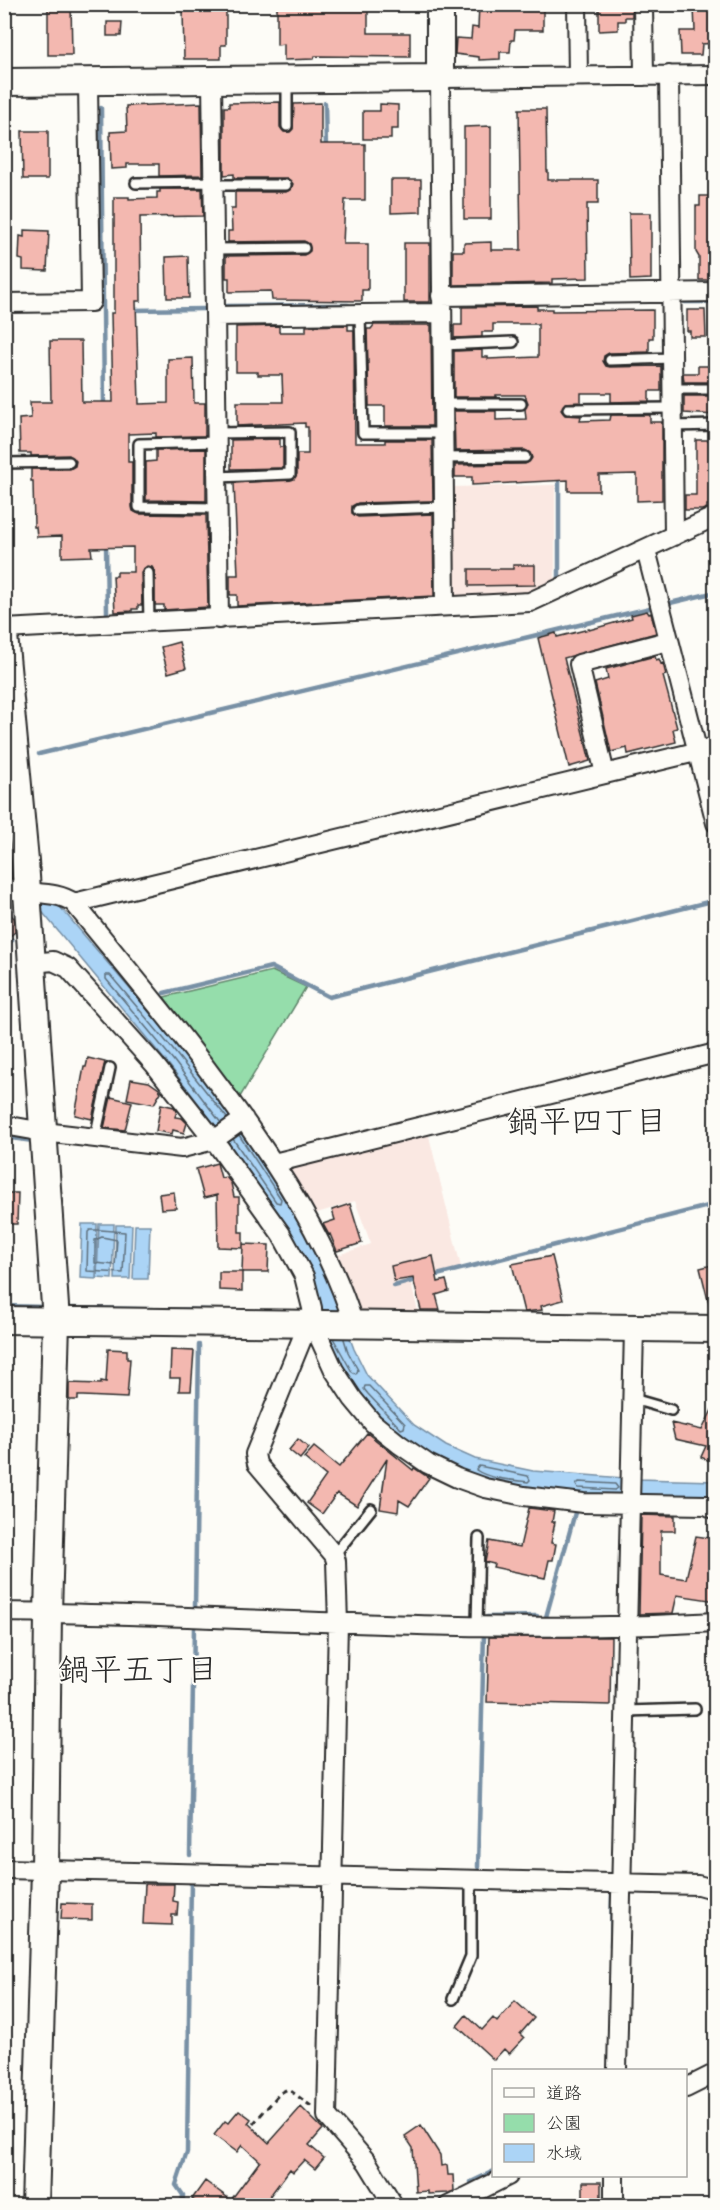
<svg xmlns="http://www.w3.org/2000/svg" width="720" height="2210" font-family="Caveat,'Klee One',sans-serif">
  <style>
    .built { fill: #fae8e2 }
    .green { fill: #95ddab; stroke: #60846b; stroke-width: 1.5 }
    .water { fill: #abd4f6; stroke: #7890a5; stroke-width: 1.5 }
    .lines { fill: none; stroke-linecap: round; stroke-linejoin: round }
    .shore { stroke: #5e6f7c; stroke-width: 1.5 }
    .stream { stroke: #7890a5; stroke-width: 4.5 }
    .building { fill: #f3b8b0; stroke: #2b2b2b; stroke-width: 1.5 }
    .lane-casing { stroke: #2b2b2b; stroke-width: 14 }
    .street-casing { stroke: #2b2b2b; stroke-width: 22 }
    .secondary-casing { stroke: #2b2b2b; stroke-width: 30 }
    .path { stroke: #2b2b2b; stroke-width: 3; stroke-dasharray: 6 4.5; stroke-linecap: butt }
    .lane { stroke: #fdfcf7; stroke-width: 9 }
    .street { stroke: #fdfcf7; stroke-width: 18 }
    .secondary { stroke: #fdfcf7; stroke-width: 26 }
    .labels { text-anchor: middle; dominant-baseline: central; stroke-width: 4.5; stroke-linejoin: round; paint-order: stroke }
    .neighbourhood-label { font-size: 32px; fill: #2b2b2b; stroke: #fdfcf7 }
  </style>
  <rect width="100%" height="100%" fill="#fdfcf7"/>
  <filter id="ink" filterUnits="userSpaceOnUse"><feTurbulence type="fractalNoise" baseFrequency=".0167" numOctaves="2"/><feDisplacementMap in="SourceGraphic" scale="12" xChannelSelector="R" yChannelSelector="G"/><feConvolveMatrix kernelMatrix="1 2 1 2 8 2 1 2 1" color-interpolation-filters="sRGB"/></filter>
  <g filter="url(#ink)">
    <path class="built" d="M555,485V585L531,596L452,603L449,487Z
      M428,1132L461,1267L410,1280L419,1315H360L352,1287L335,1256L371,1244L355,1201L311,1215L282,1169Z"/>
    <path class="green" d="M272,971L306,987L240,1097L164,997Z"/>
    <path class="water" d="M4,841L175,1042L233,1115L301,1219L320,1258L354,1349L367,1375L414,1425L446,1446L475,1459L533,1471L637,1479L715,1481V1501L593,1496L513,1487L479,1479L440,1463L390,1428L363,1398L328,1344L295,1241L225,1138L169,1065L5,867Z
      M82,1224H97L96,1279L80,1278Z
      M99,1224H114L112,1279L97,1278Z
      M116,1225H132L130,1279H115Z
      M135,1225H150L148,1279H133Z"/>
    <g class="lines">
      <path class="shore" d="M221,1123L174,1061L106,979V975H110L170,1046L227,1118
        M233,1139L276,1202L280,1203L281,1199L239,1135
        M101,1230L125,1232L123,1273L87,1271L88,1232L90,1230Z
        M102,1237L117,1240L115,1265L95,1263V1240Z
        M333,1338L352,1372L356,1374L358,1370L348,1352L344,1339
        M365,1386H369L405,1424L404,1428L401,1429L368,1394L364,1389Z
        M479,1466L528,1476L530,1480L528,1482C512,1480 489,1479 476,1470Z
        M579,1482L615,1484L618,1488L615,1490L578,1488L576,1485Z"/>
      <path class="stream" d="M325,103L326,150
        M101,108L104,406
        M685,302H716
        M227,306L348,305
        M132,310L205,309
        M559,476V578
        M106,544L107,613
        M666,604L716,592
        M39,754L650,608
        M4,947L12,940
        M164,993L271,967L329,997L716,900
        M4,1137L33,1141
        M433,1276L716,1204
        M394,1286L419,1279
        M4,1306L43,1307
        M67,1308L210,1310
        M195,1607L199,1345
        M487,1617L537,1616
        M546,1617L576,1509
        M190,1855L194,1627
        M478,1867L484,1633
        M611,1946L612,1889
        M471,2182L494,2171
        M182,2206L183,2195L176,2185L187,2152L191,1880"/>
    </g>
    <path class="building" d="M48,4H71L72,55H48Z
      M208,4H226V45H221V59H184L183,9H208Z
      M277,4H368V33H410V57L315,56L314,59L284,60V44L277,45Z
      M479,4H543V30H515L514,40H511L510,52H500V59L479,60V57L455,54L456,38L471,39L472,27L478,28Z
      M599,4H632V17H625V21H618V30L599,31Z
      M698,4H716V43L702,44L701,55H681L680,31H695L694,7H698Z
      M107,22H122L121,36H107Z
      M280,102V127L284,132H290L293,129L294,104L321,103V144H365V200H345L343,244H368V290H362V301L272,300L271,291L229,292V278H226V256L304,255L310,251L309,244L304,241L228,242V231H232L231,209H235V192H286L291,189L293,184L287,178H234V174L224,175V107H229V103Z
      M201,103L202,175L159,176V164H127V168L111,169L110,132L127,131L126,106Z
      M380,104L398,105V129H391V139H363V111H380Z
      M519,109H546L547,171H548V180H598V204H587L588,278L552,279V283L453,285V251H464V243L491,242V250H521Z
      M491,126V219H464V127Z
      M22,131H48V179H23Z
      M391,180H421V212L391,213Z
      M160,189H202L203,216L140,217L141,301H136L139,404L168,403V359L193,358L194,403H205V436L156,437V433L128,434V462H132V507L133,511L139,514L206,515L208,607L164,610V605H155V572L152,567L147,566L141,573L142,605H138V609H132V611L115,612L113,576H117V572H133V547L91,548L92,556L62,557V536L37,537L36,527H34L33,481H31V469H70L75,466L76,461L69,455L31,456V453H20L19,419L31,418L30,402H51L50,341H81L82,402H113L111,313H114V197H129V199L157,198V192H160Z
      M700,196H716V280H699V257L696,252V206H700Z
      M629,213H651V279L630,280Z
      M24,230L49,231L47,271L23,270V260L19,259L20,236L24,237Z
      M404,243H430V302H404Z
      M188,256L189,298H167L166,257Z
      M537,306V309H552V311L653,310V338H649V352L609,353L604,356L603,361L606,366L610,367L661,366V391H649V401L611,402V393H581V402L565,403L561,410L565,415L581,416L580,421L610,420L611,415H650V422H662V500L637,501V474L599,475V491H568V480L472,485V477H455V465L525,464L529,462L532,458L530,453L525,450L455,451L454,411H496V420L526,419L525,409L528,403L525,395H496V397H454V351L482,350V357H488V359L538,357V324H493V332H482V337L454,338V325H462V307Z
      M687,310H705L706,337H690V331H687Z
      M348,325V330H354L355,443H385V440H432L433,501L358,503L352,506V513L358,517L433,514L434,596L237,606V595H230V575H238L234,483L294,479L297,474V454H308V427H305V423L237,426V402H283L282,375H258V372H236V327L279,326V332H306V326Z
      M374,325H431L432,426H385V406H369L367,329H371Z
      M698,366H716V382H684L683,373H698Z
      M684,396H716V415L684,413Z
      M280,439V447H283V468L231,469V440Z
      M696,440H716V505H707V508L702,510H685V495H696Z
      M206,449V501L146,500V462L156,461V450Z
      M513,565H535V585L469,586V569H513Z
      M647,611L649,614L651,613L656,633L564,658L590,761L569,767L538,638L556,633L557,637L589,629V630L632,618L631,615Z
      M179,642L186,668L168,673L161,647Z
      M655,656L656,660L659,659L661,664L663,663L666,675L663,676L677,728L673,729L676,742L628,754L627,748L611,752L595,683L608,679L606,669Z
      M4,908L14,918L15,932L4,941Z
      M88,1058L105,1062L92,1119L75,1115L84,1067H86Z
      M131,1079L149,1082L159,1089L161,1092L154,1104L127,1099Z
      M111,1097L132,1102L125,1130L104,1128Z
      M161,1104L174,1107L177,1111L175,1117L182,1118L187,1123L184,1133L173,1130L172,1134L156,1131Z
      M217,1163L221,1178L226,1177L231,1183L234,1197H239V1232H243V1248L218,1247L217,1195L204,1198L196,1169Z
      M174,1192L176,1208L161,1209L159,1194Z
      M4,1193H18L17,1224H4Z
      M350,1204L362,1243L337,1251L330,1234L329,1235L323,1224L335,1220L332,1210Z
      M243,1244L269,1245L268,1272H242Z
      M433,1256L438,1282L446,1280L449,1291L436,1295L440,1310H421L413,1278L394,1281L391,1266Z
      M552,1256L563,1300L541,1306L542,1310L524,1312L512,1264Z
      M716,1264V1311L711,1312L700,1268Z
      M219,1272H242V1291L219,1290Z
      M108,1349L127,1350V1359H130L127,1398L83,1396H78V1400H69V1383L101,1384V1381L106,1382Z
      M171,1350L194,1351L191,1391H179L180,1378H170Z
      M716,1402V1464L701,1457L706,1446L675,1439L671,1423L702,1430Z
      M367,1433L413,1470L414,1468L429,1478L409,1506L399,1500L398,1512L380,1509L387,1459L357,1506L337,1493L322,1514L307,1503L326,1476L304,1458L314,1447L339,1467Z
      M298,1439L309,1448L300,1459L289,1450Z
      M529,1508L554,1511L552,1522H555L551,1543L556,1544L553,1560H549L545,1578L493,1567L494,1564L485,1562L489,1541L520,1547Z
      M641,1515L675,1516V1531H661V1575L686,1579L696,1536L716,1539V1601L677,1595L673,1613L639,1614Z
      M489,1637H611L610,1705L487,1702Z
      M145,1884H174L173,1901L178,1902L177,1915H172V1925L143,1924Z
      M62,1903L92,1904V1920L61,1919Z
      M515,2001L534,2018L520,2034L524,2038L509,2054L504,2049L494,2060L457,2026L466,2015L482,2030L493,2018L497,2022Z
      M301,2107L323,2129L309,2145L324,2158L315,2169L304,2160L293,2172L290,2169L269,2197L280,2205H201L192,2199L205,2181L231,2200L260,2161L242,2145L237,2152L214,2135L225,2121L228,2123L239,2110L251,2119L248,2123L269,2143Z
      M421,2125L440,2155L441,2166L447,2165L448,2175H453L454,2191L448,2193L428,2194V2191L416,2192L413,2148L405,2136Z
      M583,2182H601V2205H583Z"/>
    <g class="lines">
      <g class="lane-casing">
        <path id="lane" d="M287,81V126
          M136,183L214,182
          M214,185H286
          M215,249L304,248
          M360,314L363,433H443
          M442,345L513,342
          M610,360L672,358
          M672,389H716
          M442,404H521
          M568,409L672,408
          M673,426L716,425
          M217,433L290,432V474L218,477
          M217,442L139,444V507L218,508
          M443,458L525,457
          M4,463L69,462
          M358,510L443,507
          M148,573L149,622
          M95,1138L110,1068
          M633,1399L671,1410
          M334,1555L371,1509
          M477,1625L479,1538
          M625,1711L695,1709
          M453,1999L471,1956V1879"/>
      </g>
      <g class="street-casing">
        <path id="street" d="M577,4L578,76
          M643,4L644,76
          M669,75L674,536
          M212,81L219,619
          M441,296L716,292
          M4,303L91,302L88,83
          M216,316L441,313
          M646,550L716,823
          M445,606L440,78L716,75
          M4,629L530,602L716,516
          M605,774L579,664L668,641
          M4,887C27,896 54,889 74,903C137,981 202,1057 258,1140C298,1198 333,1258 354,1325
          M74,903L716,747
          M32,963L53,961L68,968L154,1064L214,1140L281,1234L304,1276L312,1308L313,1324L334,1370L353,1399L373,1423L399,1444L428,1464L457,1478L485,1488L524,1496L583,1503L706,1505L716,1510
          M4,1125L44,1132L182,1148L214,1140L244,1119
          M274,1163L716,1053
          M308,1324L255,1454L257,1464L334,1555L336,1561L338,1623L327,2116L367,2162L394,2206
          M4,1612C241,1615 479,1636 716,1622
          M4,1869L698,1885L716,1890
          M617,2070L634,1329
          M686,2088L716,2073
          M448,2206L508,2176
          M614,2206V2176"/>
      </g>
      <g class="secondary-casing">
        <path id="secondary" d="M4,82L440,78V4
          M4,635L25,861L56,1321L48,1613L45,1869L35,2206
          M4,1320L716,1329"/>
      </g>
      <path class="path" d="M253,2124L280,2093L288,2089L311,2106"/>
      <use href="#lane" class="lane"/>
      <use href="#street" class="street"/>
      <use href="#secondary" class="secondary"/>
    </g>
  </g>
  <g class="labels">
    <g class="neighbourhood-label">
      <text x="587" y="1121">鍋平四丁目</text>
      <text x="138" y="1669">鍋平五丁目</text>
    </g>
  </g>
  <rect width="720" height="2210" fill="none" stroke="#fdfcf7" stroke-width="24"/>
  <rect x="12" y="12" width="696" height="2186" fill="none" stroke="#2b2b2b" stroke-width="2" filter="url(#ink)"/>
  <rect x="492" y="2069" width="195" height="108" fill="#fdfcf7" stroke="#a9a8a5" stroke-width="1.5"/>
  <rect x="504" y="2088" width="30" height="9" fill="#fdfcf7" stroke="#a9a8a5" stroke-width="1.5"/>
  <text x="546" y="2099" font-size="18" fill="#2b2b2b">道路</text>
  <rect x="504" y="2114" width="30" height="18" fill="#95ddab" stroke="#a9a8a5" stroke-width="1.5"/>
  <text x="546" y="2129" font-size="18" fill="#2b2b2b">公園</text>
  <rect x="504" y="2144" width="30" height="18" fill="#abd4f6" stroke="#a9a8a5" stroke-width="1.5"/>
  <text x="546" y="2159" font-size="18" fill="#2b2b2b">水域</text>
</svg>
